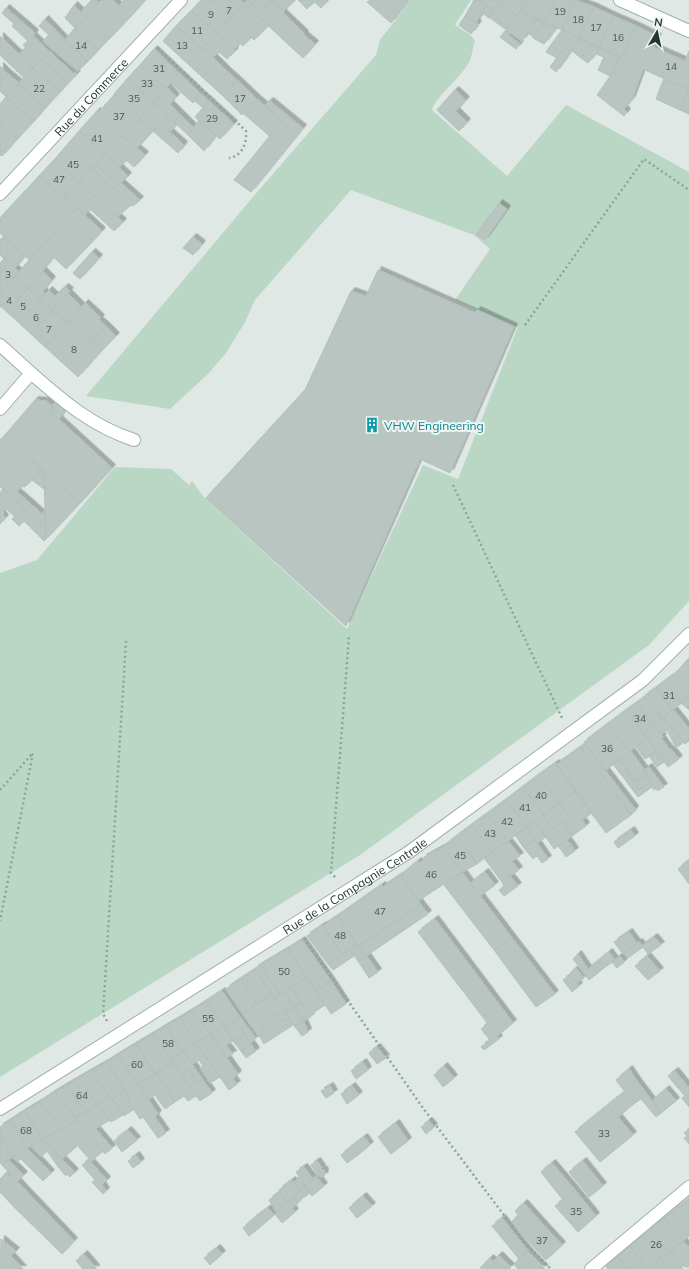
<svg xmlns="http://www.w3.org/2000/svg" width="689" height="1269" font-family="Mulish,sans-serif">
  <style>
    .green { fill: #bad7c5 }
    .building { fill: #b8c5c1; stroke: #b2c1bc; filter: url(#shadow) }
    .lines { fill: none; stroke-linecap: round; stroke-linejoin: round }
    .minor-casing { stroke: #a3afac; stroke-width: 14 }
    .path { stroke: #83a8a0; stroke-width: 2.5; stroke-dasharray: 2 3; stroke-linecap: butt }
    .minor { stroke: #fff; stroke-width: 12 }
    .labels { text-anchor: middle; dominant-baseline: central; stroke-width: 4; stroke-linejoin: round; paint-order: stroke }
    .number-label { font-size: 10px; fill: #485a56 }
    .street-label { font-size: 12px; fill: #223633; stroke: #eff5f3 }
    .culture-label { font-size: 12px; fill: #0d838f; stroke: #eff5f3; text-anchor: start }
  </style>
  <defs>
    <filter id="shadow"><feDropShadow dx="3.5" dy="-3.5" stdDeviation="0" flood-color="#0004"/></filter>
  </defs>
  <rect width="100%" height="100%" fill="#dfe8e5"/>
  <path class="green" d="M411,0H471L455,25L469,34L475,40C473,48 472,57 468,64C460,78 435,98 432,110L507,176L566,105L689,172V601L649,645L360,855L0,1077V573L37,560L115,467L171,469L189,485L192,481L203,496L347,629L423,465L458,479L518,327L455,300L490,249L474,235L351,190L255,300L245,322L226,353L208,374L170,409L86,396L253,197L376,55L380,40Z"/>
  <path class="building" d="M92,0L99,2L86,17L80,12Z
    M101,0H113L130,17L109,39L86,17Z
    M124,0H145L130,17L119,6Z
    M201,0H210L230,18L217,33L191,11Z
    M210,0H241L244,3L230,18Z
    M247,0H271L260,12Z
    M247,0L260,12L272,0L284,11L283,13L305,34L291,47L244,3Z
    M272,0H293L294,1L284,11Z
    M298,0H312L314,2L307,9Z
    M312,0H328L321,8Z
    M370,0H409L391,23L367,2Z
    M474,0H479L486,5L476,23L465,16Z
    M479,0H504L494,11Z
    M504,0H528L516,16L501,4Z
    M528,0H555L545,23L520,12Z
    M555,0H575L562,30L545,23Z
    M575,0L594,7L579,38L562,30Z
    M244,3L269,25L254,40L230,18Z
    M501,4L515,15L505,29L489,17Z
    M74,5L86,17L75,28L65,18Z
    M486,5L494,11L489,18L482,13Z
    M594,7L613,16L599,47L579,38Z
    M6,8L35,33L33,36L49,51L33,68L19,54L26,47L23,45L28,41L12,26L14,24L2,13Z
    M191,11L217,33L202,49L176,26Z
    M520,12L537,19L522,41L505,29Z
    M465,16L478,24L471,34L459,25Z
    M613,16L636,26L622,57L599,47Z
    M86,17L109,39L98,50L74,29Z
    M230,18L251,37L243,46L222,27Z
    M45,19L65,40L54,51L43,41L49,35L39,26Z
    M537,19L544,22L533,37L528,33Z
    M544,22L556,28L544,44L533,38Z
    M176,26L202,49L188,64L163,41Z
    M636,26L658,37L653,47L685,61L689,51V90L643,69L632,99L624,109L627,112L624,116L597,95L611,75L620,57H622Z
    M222,27L240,43L234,50L217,33Z
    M74,29L98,50L88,61L65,40Z
    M506,30L510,33L508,35L520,44L516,49L500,37Z
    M562,30L580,39L568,55L550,46Z
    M217,33L235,51L227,59L219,52L213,58L203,48Z
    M304,35L315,44L303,58L291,47Z
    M0,36L33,68L24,78L0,55Z
    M580,39L591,44L581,58L571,50Z
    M65,40L88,61L78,71L54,51Z
    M591,44L600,48L588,63L581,58Z
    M550,46L561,52L557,58L546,52Z
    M203,48L217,61L202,77L188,64Z
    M600,48L620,57L610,76L598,70L604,57L596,54Z
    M154,49L179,73L166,88L140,65Z
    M49,51L74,74L75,72L77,74L68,83L41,59Z
    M561,52L568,55L556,72L550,67Z
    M41,59L68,83L60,92L33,68Z
    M217,61L228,72L221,80L210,69Z
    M140,65L166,88L153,102L128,78Z
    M0,66L8,74L0,83Z
    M33,68L60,92L45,108L18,84Z
    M210,69L221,80L228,72L237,80L223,96L202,77Z
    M179,73L201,94L193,103L171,83Z
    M8,74L19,83L6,97L0,91V83Z
    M128,78L155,103L140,119L114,94Z
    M664,78L689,90L680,110L656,99Z
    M237,80L257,99L242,115L223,96Z
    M18,84L45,108L34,121L6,97Z
    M167,87L176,97L170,104L181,115L174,122L153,102Z
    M455,90L466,100L456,111L467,122L459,131L437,110Z
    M689,90V114L680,110Z
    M115,94L140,119L123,137L98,113Z
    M201,94L209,101L203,108L195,101Z
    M6,97L33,122L17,139L0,124V104Z
    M257,99L279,118L265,132L244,114Z
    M209,101L234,124L220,139L195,117Z
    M270,101L303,128L251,192L234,180L269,137L276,143L291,130L265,105Z
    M155,103L177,124L170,132L160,123L153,131L140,119Z
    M97,111L122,136L104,155L79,131Z
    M181,115L194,128L188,135L174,122Z
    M279,118L291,130L276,143L265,132Z
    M140,119L153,131L137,148L124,136Z
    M199,120L216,136L204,151L188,135Z
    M160,123L184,145L178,153L153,131Z
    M0,124L17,139L2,156L0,155Z
    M79,131L104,155L92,168L67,145Z
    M122,136L145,155L134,167L126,160L119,168L105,154Z
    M67,145L92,168L79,182L54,160Z
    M105,154L128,176L119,185L96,164Z
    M54,160L79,182L64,197L39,176Z
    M96,164L119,185L121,183L140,200L133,206L131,205L92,168Z
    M92,168L131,205L117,217L79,182Z
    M39,176L77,208L29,260L0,233V218Z
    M79,182L123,222L114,231L90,209L85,215L65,197Z
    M499,203L507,209L485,240L476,234Z
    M77,208L102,231L66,269L42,246Z
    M4,236L15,247L4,259L0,255V240Z
    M193,237L202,244L193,255L183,248Z
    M42,246L54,257L28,288L15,276Z
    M15,247L25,256L15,268L4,259Z
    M92,252L99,258L80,279L73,273Z
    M4,259L19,272L0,294V263Z
    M378,270L475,313L477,310L514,327L450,473L420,459L346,626L206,498L305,390L351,291L366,296Z
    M43,271L52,280L43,291L45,293L40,299L28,288Z
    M15,276L28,288L7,312L0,306V294Z
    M65,287L70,291L52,310L40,299L49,290L55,296Z
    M28,288L40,299L19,323L7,312Z
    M68,293L82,307L67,323L52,310Z
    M40,299L52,310L31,334L19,323Z
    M85,303L101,318L99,320L106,326L93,342L69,320Z
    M52,310L67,323L45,347L31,334Z
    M69,320L102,350L78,377L45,347Z
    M106,326L116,336L102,350L93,342Z
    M35,400L46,401L52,406L53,408L51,412L112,468L80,503L5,435Z
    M57,400L67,407L59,419L50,412L53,408L52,406Z
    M5,435L34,462L16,480L14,478L3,489L0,487V440Z
    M34,462L41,469L25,487L23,486L17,492L23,497L18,503L3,489L14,478L16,480Z
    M41,469L44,471L45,490L32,480Z
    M44,471L80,503L46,539L45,510Z
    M3,489L23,509L15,517L5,508L1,513L5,518L0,524V493Z
    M23,497L42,514L45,510L46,529L18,503Z
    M23,509L46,529V539L44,541L24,521L19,526L12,519Z
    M688,659H689V692L675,674Z
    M675,674L689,692V697L682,703L665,681Z
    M665,681L682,703L672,710L656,688Z
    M656,688L672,710L662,718L645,696Z
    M645,696L662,718L653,725L637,703Z
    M689,697V710L681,703Z
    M637,703L653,725L643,733L627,710Z
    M673,709L689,729V741L685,744L663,717Z
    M627,710L647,738L629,752L608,724Z
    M663,717L684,742L676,748L667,730L661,734L653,725Z
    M608,724L629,752L605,771L584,742Z
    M653,725L663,737L661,738L670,750L661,757L643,733Z
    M647,738L657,751L645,759L636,747Z
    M585,744L635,809L631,815L581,747Z
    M581,747L631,815L606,833L556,765Z
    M671,749L679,759L668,767L661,757Z
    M631,751L648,775L636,782L620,760Z
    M657,751L664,762L657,767L649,756Z
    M620,760L639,790L651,782L652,787L638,797L613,764Z
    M556,763L576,791L559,803L539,775Z
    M649,767L664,787L657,791V788L654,790L644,770Z
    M539,775L559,803L544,815L523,787Z
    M646,775L651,782L639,790L634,783Z
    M523,787L544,815L526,827L506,800Z
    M576,791L586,804L569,817L559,803Z
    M506,800L526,827L508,841L487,814Z
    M559,803L569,817L586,804L592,813L582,820L586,826L572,836L563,822L553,829L543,815Z
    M487,814L508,841L492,852L472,825Z
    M543,815L553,829L563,822L572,836L554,849L535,821Z
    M535,821L546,837L537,843L526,827Z
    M472,825L492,852L477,864L457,836Z
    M526,827L535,840L524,848L515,835Z
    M631,830L635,836L618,848L614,842Z
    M457,836L477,864L462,872L443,847Z
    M535,840L548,859L542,863L537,856L533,859L524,848Z
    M567,840L571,845L562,851L558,846Z
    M508,841L520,856L512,861L519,870L510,876L492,852Z
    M571,845L575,851L566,857L562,851Z
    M443,847L462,872L418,901L401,875L418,861L420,863L424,860L423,858Z
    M492,852L510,876L502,882L484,858Z
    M689,860V884L678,869Z
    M462,872L512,938L494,950L444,885Z
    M485,872L495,885L480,896L471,883Z
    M401,875L421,905L358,946L338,916L382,885L383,887Z
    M510,876L518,886L504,896L499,890L504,886L502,882Z
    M421,905L428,914L366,956L359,945Z
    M338,916L357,944L342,954L323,926Z
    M435,919L513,1023L497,1036L499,1039L484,1050L481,1047L490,1040L481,1029L488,1024L418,932Z
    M323,925L342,954L328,964L307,936Z
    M629,932L637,943L623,954L614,942Z
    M654,937L661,945L648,954L642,946Z
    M512,938L555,994L536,1007L494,950Z
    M302,940L326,974L311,983L288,949Z
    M639,942L643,947L628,958L624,953Z
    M357,944L366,956L358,961L349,949Z
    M288,949L307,977L280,995L261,965Z
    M349,949L354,956L333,970L328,964Z
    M609,952L615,960L604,968L598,961Z
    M578,954L588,969L598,961L604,968L589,980L573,959Z
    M366,955L378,972L369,978L358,961Z
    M620,956L624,962L617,968L612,962Z
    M647,956L660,971L648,980L635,966Z
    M261,965L280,995L275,999L255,969Z
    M576,968L584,978L577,983L570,973Z
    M255,970L271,994L257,1004L241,979Z
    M326,974L331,981L316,991L311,983Z
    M571,975L579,986L572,992L563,980Z
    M306,978L325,1005L310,1015L291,988Z
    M241,979L257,1004L242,1013L226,989Z
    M331,981L346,1004L331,1014L316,991Z
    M291,988L301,1002L294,1007L284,992Z
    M222,991L240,1017L225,1027L207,1001Z
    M284,992L294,1007L285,1012L275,999Z
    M271,994L289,1018L282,1022L276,1012L260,1022L266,1032L259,1037L242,1013Z
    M207,1001L224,1025L210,1034L193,1010Z
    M301,1002L311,1017L303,1021L294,1007Z
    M294,1007L303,1020L295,1027L285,1012Z
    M193,1010L210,1034L197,1043L180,1018Z
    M276,1012L282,1022L289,1018L293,1025L264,1044L260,1037L266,1032L260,1022Z
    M240,1017L256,1038L250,1043L235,1020Z
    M180,1018L197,1043L182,1052L166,1026Z
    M235,1020L244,1034L233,1041L225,1027Z
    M303,1020L308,1032L302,1036L295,1027Z
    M224,1025L233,1041L226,1045L233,1054L227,1057L210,1034Z
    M166,1026L182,1052L170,1059L153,1034Z
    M153,1034L173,1063L155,1074L136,1044Z
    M210,1034L238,1074L233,1079L237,1084L229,1090L196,1043Z
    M244,1034L251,1044L241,1051L233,1041Z
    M196,1043L220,1077L210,1083L200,1068L203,1066L199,1060L192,1064L183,1051Z
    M136,1044L155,1074L138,1084L118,1055Z
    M251,1044L256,1051L246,1058L241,1051Z
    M377,1047L386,1058L377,1064L369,1053Z
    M183,1051L203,1080L196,1084L189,1070L181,1075L170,1059Z
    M118,1055L138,1084L125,1091L107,1062Z
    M107,1062L125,1091L112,1099L91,1071Z
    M363,1062L368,1070L356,1079L351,1071Z
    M173,1063L196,1096L188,1101L184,1096L175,1102L156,1073Z
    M444,1066L454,1078L443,1087L434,1075Z
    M629,1069L637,1081L625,1092L616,1080Z
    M189,1070L196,1084L203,1080L212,1093L200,1101L181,1075Z
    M91,1071L110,1097L97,1105L79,1078Z
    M675,1071L684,1082L678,1088L668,1076Z
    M156,1073L175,1102L165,1109L155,1095L148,1100L138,1084Z
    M79,1078L97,1105L85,1112L67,1085Z
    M637,1081L661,1113L656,1117L641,1099L635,1103L625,1092Z
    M684,1082L689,1088V1107L682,1098L685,1096L678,1088Z
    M138,1084L158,1114L155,1117L166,1133L158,1138L143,1117L140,1119L128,1101L130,1100L125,1091Z
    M67,1085L85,1112L75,1118L55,1092Z
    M330,1086L334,1093L326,1098L321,1091Z
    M352,1086L359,1095L347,1104L341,1094Z
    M666,1089L676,1101L661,1113L652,1101Z
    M125,1091L130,1100L128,1101L133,1110L124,1116L112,1099Z
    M55,1092L76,1120L63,1129L40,1102Z
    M625,1092L635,1103L618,1117L608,1105Z
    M110,1097L123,1115L111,1122L97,1105Z
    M40,1102L62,1128L42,1139L25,1111Z
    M97,1105L110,1120L98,1127L85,1112Z
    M608,1105L633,1135L600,1162L575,1132Z
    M25,1111L42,1139L27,1148L11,1120Z
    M85,1112L98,1127L96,1129L112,1148L105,1154L75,1118Z
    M11,1120L27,1148L12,1157L0,1133V1127Z
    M76,1120L103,1151L91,1161L63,1129Z
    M429,1121L434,1127L426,1134L421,1127Z
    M396,1123L408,1141L391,1154L378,1137Z
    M62,1128L77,1146L62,1159L43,1139Z
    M689,1129V1144L684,1138L687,1136L684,1133Z
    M128,1130L137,1140L122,1152L114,1141Z
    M0,1133L12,1157L1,1164L0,1162Z
    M364,1137L370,1145L358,1155L351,1147Z
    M42,1139L75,1172L70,1177L67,1174L66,1176L59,1168L47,1151L41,1157L31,1146Z
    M351,1147L358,1155L347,1163L341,1155Z
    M27,1148L51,1173L43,1181L21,1159L17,1162L12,1157Z
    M136,1155L141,1162L133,1168L128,1161Z
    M9,1160L24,1175L17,1181L1,1164Z
    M89,1160L107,1180L102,1185L106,1191L103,1194L92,1182L95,1180L82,1165Z
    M317,1161L322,1168L316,1173L311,1165Z
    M583,1161L603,1186L589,1197L569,1172Z
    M552,1163L575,1190L563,1200L541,1172Z
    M304,1167L313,1179L305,1186L296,1172Z
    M317 1173a4 4 0 1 1 8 0a4 4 0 1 1-8 0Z
    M6,1173L17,1181L29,1194L15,1208L0,1192V1179Z
    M316,1176L324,1186L312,1196L305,1186V1185Z
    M300,1178L305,1185L300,1191L294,1182Z
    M292,1180L300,1191L287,1203L279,1190Z
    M305,1186L310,1193L297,1202L293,1197Z
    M575,1190L596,1216L578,1232L555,1206Z
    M280,1192L287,1203L277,1213L269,1200Z
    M29,1194L74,1241L62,1254L15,1208Z
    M363,1196L372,1206L357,1218L349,1208Z
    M293,1197L298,1203L292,1208L295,1212L282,1223L275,1214Z
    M689,1198V1216L681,1205Z
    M524,1203L539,1220L522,1235L512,1221L519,1216L515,1211Z
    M681,1205L689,1216V1236L683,1241L664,1218Z
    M268,1208L274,1215L259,1228L253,1219Z
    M502,1218L528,1251L519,1259L492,1226Z
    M664,1218L683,1241L668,1252L651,1229Z
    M253,1219L259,1228L249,1236L243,1228Z
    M539,1220L562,1245L546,1260L522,1235Z
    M651,1229L668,1252L661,1258L643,1236Z
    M643,1236L661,1258L648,1269L630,1246Z
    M1,1239L16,1251L11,1256L23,1269H0Z
    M683,1241L689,1248V1267H685L670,1251Z
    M630,1246L647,1269H627L618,1256Z
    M217,1248L222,1254L210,1265L204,1258Z
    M528,1251L545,1269H518L514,1264Z
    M670,1251L683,1265L681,1266L683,1269H669L661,1259Z
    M84,1254L96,1268V1269H83L76,1261Z
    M499,1255L511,1267L509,1269H500L493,1261Z
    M618,1256L627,1269H608L606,1266Z
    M490,1258L493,1261L500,1269L480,1268Z
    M661,1259L669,1269H648Z"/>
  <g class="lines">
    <g class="minor-casing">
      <g id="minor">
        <path d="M620,0L689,31"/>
        <path id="s1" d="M0,194L181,0"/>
        <path d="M0,345L31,373L0,409"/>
        <path d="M31,373C64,402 92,426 134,440"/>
        <path id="s2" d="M0,1109L409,852L643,680L689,634"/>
        <path d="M591,1269L689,1187"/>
      </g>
    </g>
    <path class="path" d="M158,48L246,131C247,144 242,156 229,158
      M525,325L644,159L689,190
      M453,485L562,718
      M0,790L33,753L0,921
      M335,877L331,873L349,636
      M304,938L423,1108L525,1243L551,1269
      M107,1021L103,1014L126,641"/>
    <use href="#minor" class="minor"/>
  </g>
  <defs>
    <g id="building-bare" transform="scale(1.2)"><path d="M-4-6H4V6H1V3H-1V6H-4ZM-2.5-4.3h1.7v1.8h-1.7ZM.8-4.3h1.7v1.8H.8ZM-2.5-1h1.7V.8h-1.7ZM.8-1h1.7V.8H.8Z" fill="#0f9aa8" stroke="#eff5f3" stroke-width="2.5" paint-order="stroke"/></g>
  </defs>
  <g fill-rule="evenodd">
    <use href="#building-bare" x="372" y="425"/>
  </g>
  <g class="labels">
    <g class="number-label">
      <text x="229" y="10">7</text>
      <text x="560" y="11">19</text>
      <text x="211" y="14">9</text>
      <text x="578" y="19">18</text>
      <text x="596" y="27">17</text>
      <text x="197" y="30">11</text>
      <text x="618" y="37">16</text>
      <text x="81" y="45">14</text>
      <text x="182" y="45">13</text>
      <text x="671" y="66">14</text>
      <text x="159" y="68">31</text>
      <text x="147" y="83">33</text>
      <text x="39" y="88">22</text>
      <text x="134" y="98">35</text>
      <text x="240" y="98">17</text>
      <text x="119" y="116">37</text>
      <text x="212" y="118">29</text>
      <text x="97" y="138">41</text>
      <text x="73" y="164">45</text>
      <text x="59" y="179">47</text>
      <text x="8" y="274">3</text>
      <text x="9" y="300">4</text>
      <text x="23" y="306">5</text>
      <text x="36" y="317">6</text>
      <text x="49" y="329">7</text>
      <text x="74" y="349">8</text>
      <text x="669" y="695">31</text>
      <text x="640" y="718">34</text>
      <text x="607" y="748">36</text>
      <text x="541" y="795">40</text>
      <text x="525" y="807">41</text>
      <text x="507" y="821">42</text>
      <text x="490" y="833">43</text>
      <text x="460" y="855">45</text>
      <text x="431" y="874">46</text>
      <text x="380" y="911">47</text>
      <text x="340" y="935">48</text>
      <text x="284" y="971">50</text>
      <text x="208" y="1018">55</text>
      <text x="168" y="1043">58</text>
      <text x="137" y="1064">60</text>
      <text x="82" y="1095">64</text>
      <text x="26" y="1130">68</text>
      <text x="604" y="1133">33</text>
      <text x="576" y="1211">35</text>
      <text x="542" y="1240">37</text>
      <text x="656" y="1244">26</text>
    </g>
    <g class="street-label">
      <text stroke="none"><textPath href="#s1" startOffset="133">Rue du Commerce</textPath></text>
      <text stroke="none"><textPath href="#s2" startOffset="419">Rue de la Compagnie Centrale</textPath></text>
    </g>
    <g class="culture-label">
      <text x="384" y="425">VHW Engineering</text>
    </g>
  </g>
  <g transform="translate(657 32) rotate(9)" stroke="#eff5f3" stroke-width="3" paint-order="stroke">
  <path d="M0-3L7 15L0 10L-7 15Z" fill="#223633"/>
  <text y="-6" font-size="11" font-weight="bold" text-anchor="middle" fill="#223633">N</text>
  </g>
</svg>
